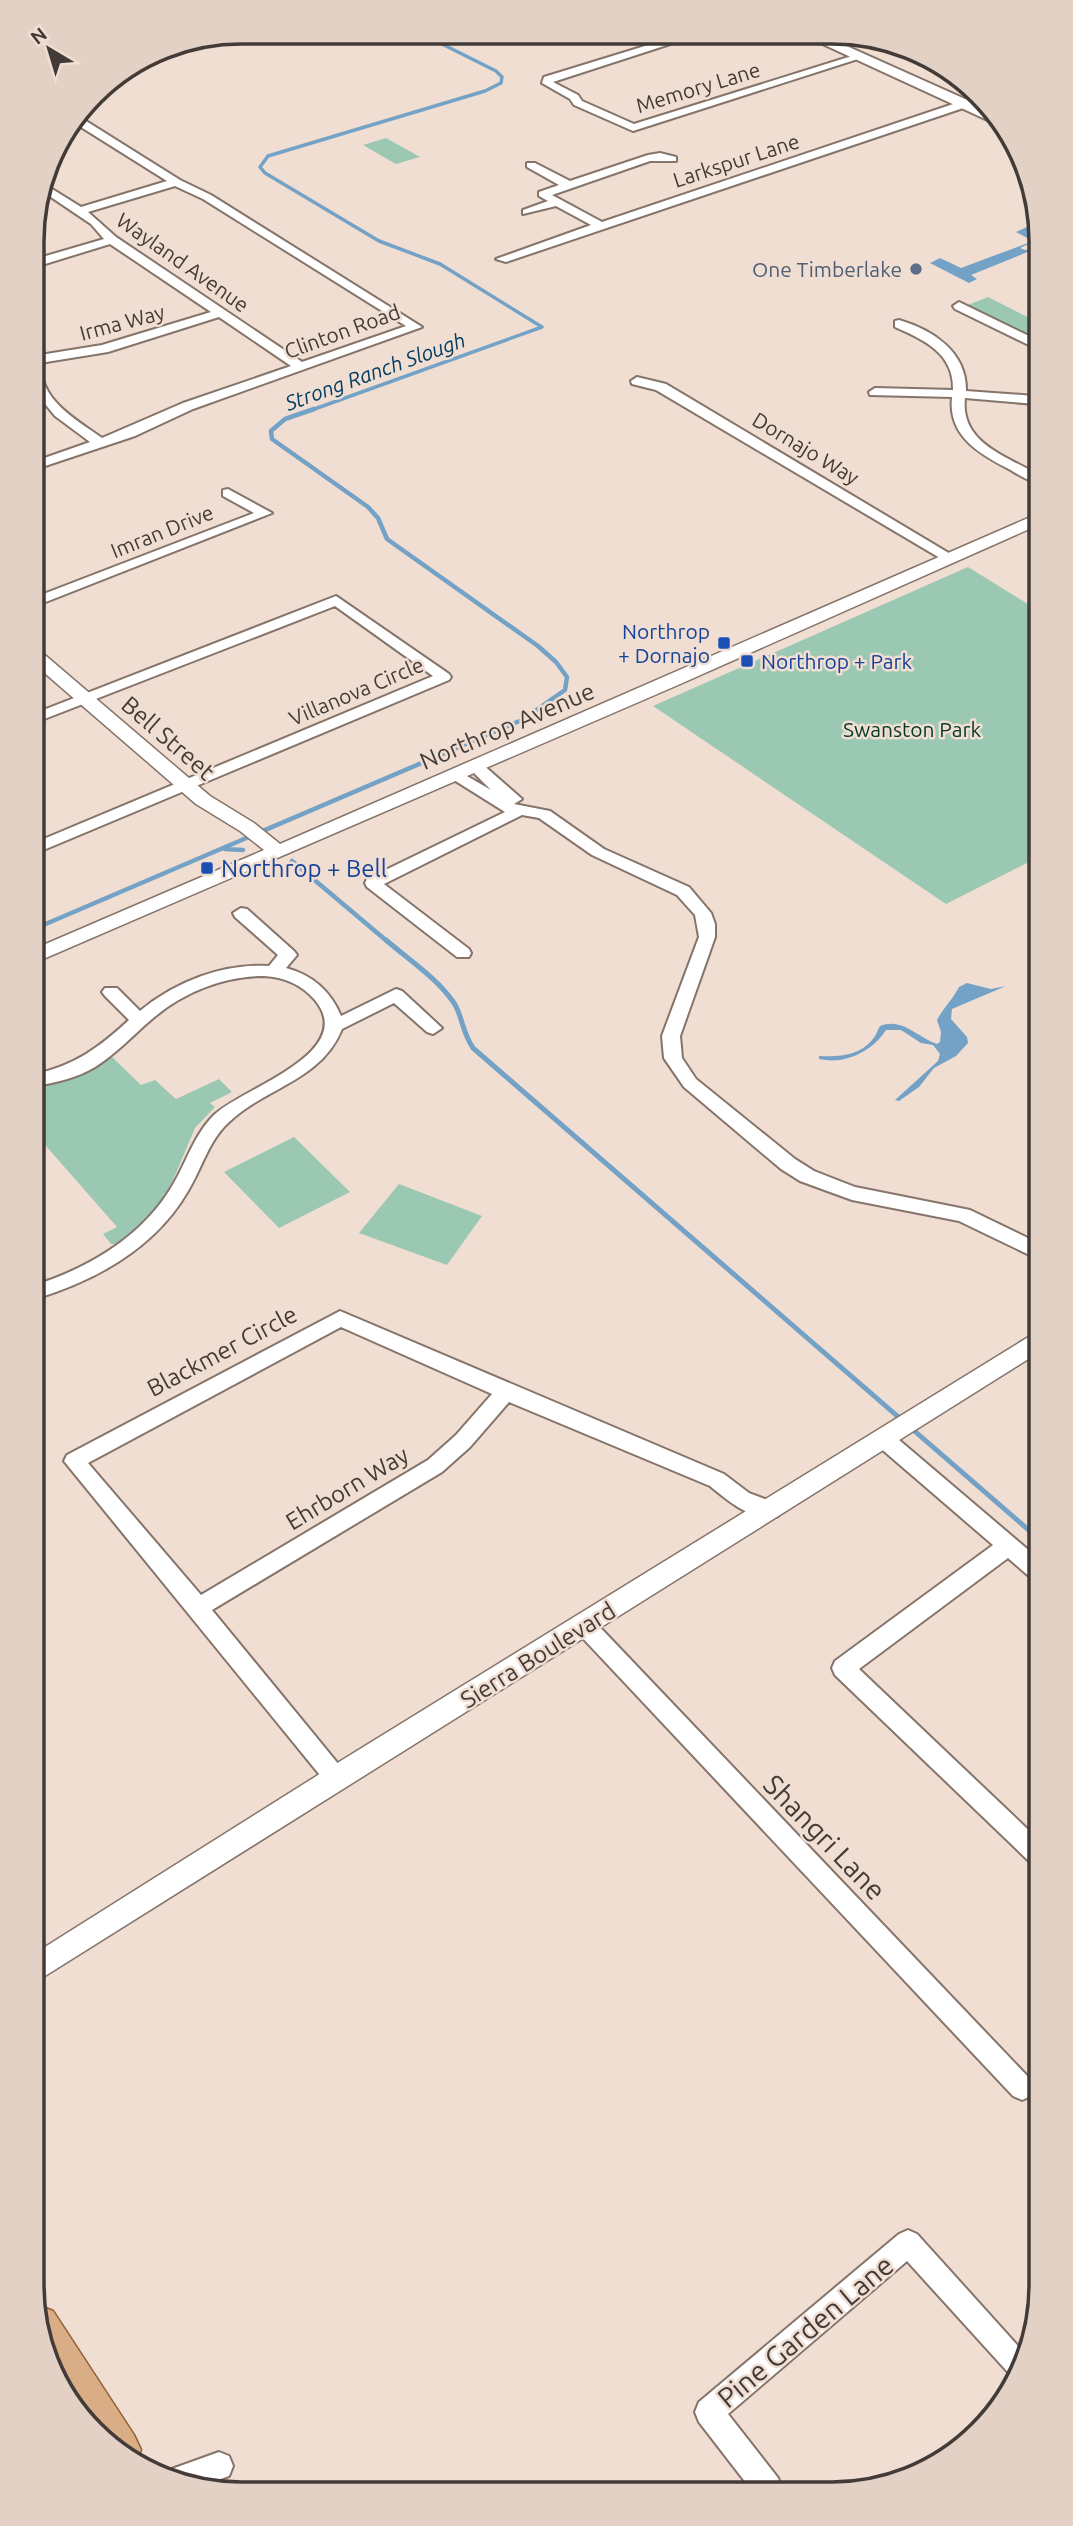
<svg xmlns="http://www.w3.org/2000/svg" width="1073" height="2526" font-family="Ubuntu,sans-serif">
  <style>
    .green { fill: #9bc8b3 }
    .water { fill: #73a2c6 }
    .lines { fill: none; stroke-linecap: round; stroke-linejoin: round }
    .stream-far2 { stroke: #73a2c6; stroke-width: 3.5 }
    .stream-far1 { stroke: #73a2c6; stroke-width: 4.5 }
    .stream { stroke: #73a2c6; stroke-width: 5 }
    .minor-casing { stroke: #857469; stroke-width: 4 }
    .tertiary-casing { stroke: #857469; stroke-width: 3 }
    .secondary-casing { stroke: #857469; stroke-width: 4 }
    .primary-casing { stroke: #946134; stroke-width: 3 }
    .minor { fill: #fff; fill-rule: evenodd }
    .tertiary { fill: #fff; fill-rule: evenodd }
    .secondary { fill: #fff; fill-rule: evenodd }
    .primary { fill: #d9ad85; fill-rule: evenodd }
    .service-dot { fill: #5c6f8a; stroke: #f1ded2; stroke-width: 2.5 }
    .transit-dot { fill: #1a4fb4; stroke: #f1ded2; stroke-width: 2.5 }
    .labels { text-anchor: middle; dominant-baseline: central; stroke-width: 5; stroke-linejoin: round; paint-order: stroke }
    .far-street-label { font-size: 21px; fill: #433b37; stroke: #f1ded2 }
    .far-service-label { font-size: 21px; fill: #4e5e75; stroke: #f1ded2; text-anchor: end }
    .far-water-label { font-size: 21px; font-style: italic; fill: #003d60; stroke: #f1ded2 }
    .far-transit-label { font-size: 21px; fill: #164399; stroke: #f1ded2; text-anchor: end }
    .far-park-label { font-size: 21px; fill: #043928; stroke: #f1ded2 }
    .street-label { font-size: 24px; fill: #433b37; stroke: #f1ded2 }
    .transit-label { font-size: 24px; fill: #164399; stroke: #f1ded2; text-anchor: start }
    .near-street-label { font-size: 28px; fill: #433b37; stroke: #f1ded2 }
    .rim { fill: none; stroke: #433b37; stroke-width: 3.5 }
  </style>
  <rect width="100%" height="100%" fill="#f1ded2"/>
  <path class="green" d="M386,138L420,157L396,164L363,145Z
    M988,297L1035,321V339L968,305Z
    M968,567L1036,609L1037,858L946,904L653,706Z
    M110,1055L141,1085L155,1080L176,1099L219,1079L232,1092L210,1103L215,1107L195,1128L171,1185L151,1215L136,1231L116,1244H111L103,1234L117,1227L39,1138L35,1140V1087C64,1082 86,1070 110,1055Z
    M294,1137L350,1192L279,1228L224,1172Z
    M399,1184L482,1216L447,1265L359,1233Z"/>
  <path class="water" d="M1027,227L1035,228L1029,233L1035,241L1020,248L1025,250L1035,249L971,275L977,279L969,283L930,263L940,258L961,268L1033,241L1016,232Z
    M967,983L991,989L1006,986L952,1009L951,1019L967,1037L968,1043L956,1056L934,1068L919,1087L899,1101L895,1100L938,1061L940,1054L933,1045L921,1043L901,1030H886C872,1052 844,1065 819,1059V1056C839,1057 862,1056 875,1036C877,1033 878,1029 880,1026C902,1017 917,1037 937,1044L940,1042L941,1032L937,1020C944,1007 953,999 959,987Z"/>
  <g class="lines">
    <path class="stream-far2" d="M309,411L542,327L440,264L379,241L265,173L260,167L268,156L485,91L501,83L502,77L496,71L420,33"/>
    <path class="stream-far1" d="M225,849L243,850
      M292,861L388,942
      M34,929L522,720L565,690L567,677L556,662L538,646L387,539L378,518L368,507L272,439L271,431L285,419L314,409"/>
    <path class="stream" d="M386,940C409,960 437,978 454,1003C462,1015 462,1032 473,1048L1039,1539"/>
    <g class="minor-casing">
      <path id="minor" d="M684,34H701L553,82L578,95L582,101L634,124L855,55L864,57L633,131L574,105L570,99L542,83L544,77Z
        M980,95L984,101L506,262L496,259L591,225L556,206L523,214V210L548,201L539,196V192L559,185L527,167V163H535L570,181L648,155L660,153L676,157V161H650L552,195L602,222Z
        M78,116L180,180L211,195L422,327L193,409L135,436L33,470V462L90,442L55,416L32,388V325L38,329L40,355L102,345L211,312L110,244L32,268V260L104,239L91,224L42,191L44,184L81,207L167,181L73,122ZM175,186L203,199L406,326L302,362L116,237L88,212ZM219,317L291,366L183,403L102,438C74,418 41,401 40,363L108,352Z
        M959,302L1035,339V348L955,309L953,306Z
        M899,320C933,330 967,352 966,391L1035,396V404L965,398C960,442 1004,455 1035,473V482C1025,480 1015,472 1005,467C976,452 948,434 952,397L870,395L869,392L875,388L953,390C954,353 924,340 895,327V321Z
        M637,377L666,384L957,558L950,562L945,561L656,390L632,384L631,381Z
        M228,489L272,513L33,607V598L254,513L223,496V490Z
        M336,596L449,674L451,677L449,680L34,854V843L433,676L335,606L34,723L33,714Z
        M475,761L481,763L522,799L514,804L550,811L604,849L689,887L711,913L715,924V937L680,1036L682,1058L696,1079L795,1159L814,1171L855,1187L970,1210L1038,1243V1259L959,1221L852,1200L800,1181L781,1169L684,1087L664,1058L662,1036L699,937L695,915L677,895L592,855L539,818L522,815L384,884L469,949L471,953L469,957H457L367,887L365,883L367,879L505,812L446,775L448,772H460L491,790L467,766Z
        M241,908L247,909L294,951L297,955L286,968C312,975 330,990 341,1016L396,989L402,991L442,1028L433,1034L427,1032L394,1003L342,1029C321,1081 266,1087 229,1122C209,1140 202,1168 188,1191C155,1248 97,1280 35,1299V1285C89,1268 141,1237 171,1188C186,1164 193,1136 214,1115C242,1088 359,1053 315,1000C302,985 284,977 264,976C223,976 182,993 152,1019C133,1035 116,1054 95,1067C77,1078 55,1083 35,1086V1074C74,1066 100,1047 129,1020L105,996L102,992L105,988H117L140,1011C175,982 223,963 269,966L278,955L235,917L233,913Z
        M340,1311L724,1474L749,1493L778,1504L782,1510L778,1516C755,1524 727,1500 710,1486L509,1402L470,1447L442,1472L212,1610L344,1771L348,1778L344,1785L336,1788L328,1785L64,1461L67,1455ZM341,1327L492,1394L456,1435L428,1460L201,1595L88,1463Z
        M885,1432L892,1434L1039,1559V1581L1031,1578L1008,1558L859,1669L1040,1841V1867L1032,1864L835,1675L832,1668L835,1661L993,1545L878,1446L875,1440L878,1434Z
        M585,1617L593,1620L1031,2080L1035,2088L1031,2096L1022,2100L1013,2096L577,1632L574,1626L577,1620Z
        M908,2230L917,2234L1028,2357L1015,2380L907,2261L728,2414L778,2478L782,2488H750L699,2422L695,2412L699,2402L899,2234Z
        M219,2452L229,2456L233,2466L229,2476L196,2488L167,2474L169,2470Z"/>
    </g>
    <g class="tertiary-casing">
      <path id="tertiary" d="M1035,515L1036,526L678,685L34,963V949L264,850L240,831L196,804L33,663V649L39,650L210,796L254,823L280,844Z
        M1038,1333V1353L37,1981V1952L326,1770L1030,1336Z"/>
    </g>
    <g class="secondary-casing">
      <path id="secondary" d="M803,35H822L994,112L1004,125L996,124Z"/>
    </g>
    <g class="primary-casing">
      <path id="primary" d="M38,2305L53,2311L134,2435L141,2450L137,2459L103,2442L60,2390L39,2339Z"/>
    </g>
    <use href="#minor" class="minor"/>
    <use href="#tertiary" class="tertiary"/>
    <use href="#secondary" class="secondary"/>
    <use href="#primary" class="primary"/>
  </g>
  <circle class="service-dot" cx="916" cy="269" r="7"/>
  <g class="transit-dot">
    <rect x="717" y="636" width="14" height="14" rx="3.5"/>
    <rect x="740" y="654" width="14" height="14" rx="3.5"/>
    <rect x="200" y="861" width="14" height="14" rx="3.5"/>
  </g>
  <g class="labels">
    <g class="far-street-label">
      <text transform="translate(698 87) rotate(-17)">Memory Lane</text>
      <text transform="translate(736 160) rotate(-18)">Larkspur Lane</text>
      <text transform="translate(183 262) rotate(35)">Wayland Avenue</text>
      <text transform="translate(122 322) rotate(-15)">Irma Way</text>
      <text transform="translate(342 331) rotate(-20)">Clinton Road</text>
      <text transform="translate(806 448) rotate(31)">Dornajo Way</text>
      <text transform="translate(162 531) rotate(-22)">Imran Drive</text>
      <text transform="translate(356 691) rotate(-23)">Villanova Circle</text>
    </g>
    <g class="far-service-label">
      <text x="902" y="269">One Timberlake</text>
    </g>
    <g class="far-water-label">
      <text transform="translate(375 371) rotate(-20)">Strong Ranch Slough</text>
    </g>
    <g class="far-transit-label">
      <text x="710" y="631">Northrop<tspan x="710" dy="24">+ Dornajo</tspan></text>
      <text x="761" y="661" text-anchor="start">Northrop + Park</text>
    </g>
    <g class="far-park-label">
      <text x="912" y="729">Swanston Park</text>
    </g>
    <g class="street-label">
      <text transform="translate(507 726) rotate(-23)">Northrop Avenue</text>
      <text transform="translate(168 738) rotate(41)">Bell Street</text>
      <text transform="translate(222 1351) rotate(-28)">Blackmer Circle</text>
      <text transform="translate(347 1488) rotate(-31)">Ehrborn Way</text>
      <text transform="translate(538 1655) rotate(-32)">Sierra Boulevard</text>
    </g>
    <g class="transit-label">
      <text x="221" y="868">Northrop + Bell</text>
    </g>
    <g class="near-street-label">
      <text transform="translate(825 1837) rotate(46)">Shangri Lane</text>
      <text transform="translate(805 2331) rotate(-40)">Pine Garden Lane</text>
    </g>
  </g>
  <path d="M0 0H1073V2526H0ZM241 44H832A197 197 0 0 1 1029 241V2285A197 197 0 0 1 832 2482H241A197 197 0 0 1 44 2285V241A197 197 0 0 1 241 44Z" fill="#e3d1c6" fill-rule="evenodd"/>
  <path class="rim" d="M241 44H832A197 197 0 0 1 1029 241V2285A197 197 0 0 1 832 2482H241A197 197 0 0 1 44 2285V241A197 197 0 0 1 241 44Z"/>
  <g transform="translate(49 49) rotate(322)" stroke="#f1ded2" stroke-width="5" paint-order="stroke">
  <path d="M0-5L12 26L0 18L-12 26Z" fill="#433b37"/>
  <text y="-10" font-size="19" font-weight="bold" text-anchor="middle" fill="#433b37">N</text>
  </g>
</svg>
